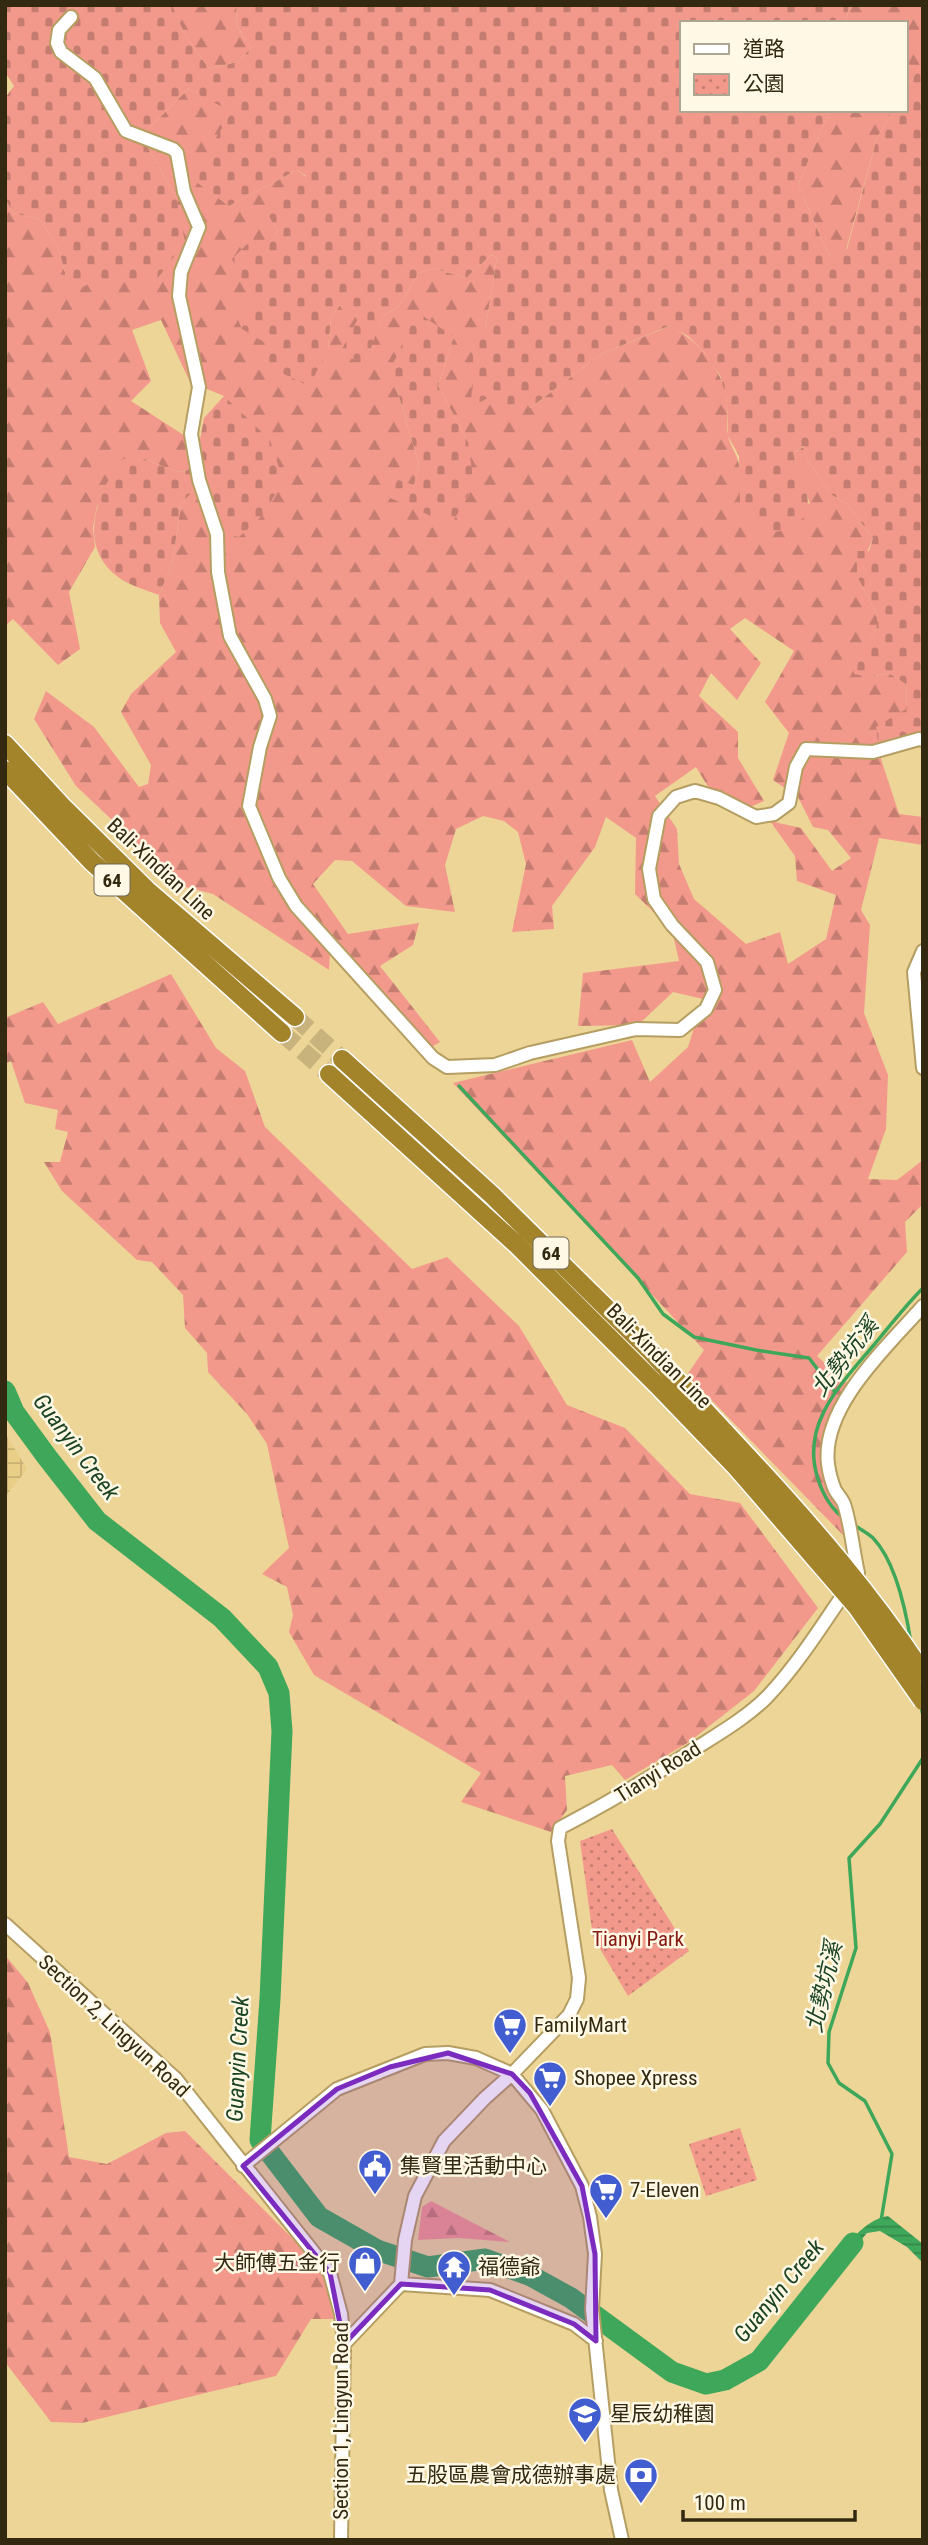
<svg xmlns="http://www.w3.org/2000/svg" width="928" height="2545" font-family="'Roboto Condensed','Noto Sans TC',sans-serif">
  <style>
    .industrial { fill: url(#industrial-grid) }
    .forest { fill: url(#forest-firs); fill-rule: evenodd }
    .cemetery { fill: url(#cemetery-stones) }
    .park { fill: url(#park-dots) }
    .water { fill: url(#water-rules) }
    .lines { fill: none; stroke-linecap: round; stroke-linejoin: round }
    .stream { stroke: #3ea75a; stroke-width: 3.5 }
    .river { stroke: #3ea75a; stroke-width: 21 }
    .highway-tunnel { stroke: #c8b37c; stroke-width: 18; stroke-dasharray: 18 9; stroke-linecap: butt }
    .minor-casing { stroke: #b59e62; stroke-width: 16 }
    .highway-casing { stroke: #fff; stroke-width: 21 }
    .minor { stroke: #fff; stroke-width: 12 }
    .highway { stroke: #a3842b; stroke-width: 18 }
    .highway-bridge-casing { stroke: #fff; stroke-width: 21; stroke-linecap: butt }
    .highway-bridge { stroke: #a3842b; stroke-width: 18 }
    .marked { fill: #7b2cbf; fill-opacity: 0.2; stroke: #7b2cbf; stroke-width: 5; stroke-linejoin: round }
    .labels { text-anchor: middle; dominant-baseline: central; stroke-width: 5; stroke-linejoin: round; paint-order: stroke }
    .shield { fill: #fff8e5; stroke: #706750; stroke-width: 2 }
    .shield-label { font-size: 19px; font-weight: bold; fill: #322910 }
    .street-label { font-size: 21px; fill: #322910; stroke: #fff8e5 }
    .park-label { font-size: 21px; fill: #841a12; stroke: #fff8e5 }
    .poi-label { font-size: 21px; fill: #322910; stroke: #fff8e5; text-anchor: start }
    .water-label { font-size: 23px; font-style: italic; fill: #1b4425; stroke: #fff8e5 }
  </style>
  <defs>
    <pattern id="industrial-grid" width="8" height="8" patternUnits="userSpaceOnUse" patternTransform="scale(1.75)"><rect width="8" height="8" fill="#e9ce88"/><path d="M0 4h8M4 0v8" fill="none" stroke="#c8b174"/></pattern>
    <pattern id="forest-firs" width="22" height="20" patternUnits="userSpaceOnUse" patternTransform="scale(1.75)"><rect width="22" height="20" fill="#f2998c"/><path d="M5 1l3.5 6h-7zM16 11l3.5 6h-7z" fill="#c57d71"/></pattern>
    <pattern id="cemetery-stones" width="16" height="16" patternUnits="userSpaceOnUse" patternTransform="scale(1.75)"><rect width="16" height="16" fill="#f2998c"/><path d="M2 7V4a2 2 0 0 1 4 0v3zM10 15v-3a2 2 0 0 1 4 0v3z" fill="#c57d71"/></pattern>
    <pattern id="park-dots" width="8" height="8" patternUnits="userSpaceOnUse" patternTransform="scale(1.75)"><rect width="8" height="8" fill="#f2998c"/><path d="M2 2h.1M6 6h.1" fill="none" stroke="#c57d71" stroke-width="1.8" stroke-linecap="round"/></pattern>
    <pattern id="water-rules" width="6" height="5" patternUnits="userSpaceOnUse" patternTransform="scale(1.75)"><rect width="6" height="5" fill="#3ea75a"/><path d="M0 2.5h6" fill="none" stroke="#358849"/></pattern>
  </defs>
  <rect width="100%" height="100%" fill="#edd597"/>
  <path class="industrial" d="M5,1433L27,1469L5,1497Z"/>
  <path class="forest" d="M237,5L236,24L251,48L237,62L209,69L184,33L172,6Z
    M849,5H923V62L905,91V23H846Z
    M188,89L233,111L192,178L229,206L297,170L306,177L266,210L278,231L263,255L255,302L275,348L263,364L328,350L331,318L340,305L362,310L364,365L382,317L399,306L419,273L433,268L466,278L491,255L497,257L485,331L488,397L523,396L530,408L601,354L670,326C700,342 722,367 727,402C728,412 726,424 728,435C731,450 738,452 740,471L810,504L793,453L805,446L807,460L832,495L847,504L873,538L857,576L878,617L876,630L852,660L870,677L889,673L907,685L906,709L880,756L899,814L923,817V845L879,838L861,910L870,925L864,1013L888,1075L886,1129L868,1179L897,1180L923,1160V1204L905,1222L907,1252L817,1356L849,1385L825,1450L853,1528L843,1535L687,1375L704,1350L453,1083L632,1040L650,1082L688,1047L703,999L673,992L638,1025L578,1026L583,973L679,961L672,930L635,894L636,838L606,817L595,847L552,906L554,929L512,932L526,864L518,832L504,821L483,816L456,829L445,865L455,912L406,906L352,861L335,860L313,884L348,934L419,923L413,945L380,966L440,1042L428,1049L331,933L329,970L213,894L182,886L76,786L34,719L46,691L94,727L139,787L148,784L151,765L121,712L131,694L176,652L160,623L159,595L172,565L181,504L195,489L224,396L190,382L161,320L132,330L151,381L131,401L199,445L188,470L178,472L142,458L97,506L93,527L95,547L69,592L80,649L58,665L13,619L5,626V198L13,213L39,219L58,247L66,276L97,279H157L176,197L141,136ZM454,337L438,386L468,442L451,525L414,486L419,465L396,386ZM745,618L794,651L765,702L789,733L773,780L798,797L813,827L828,830L851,858L832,871L801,828L770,821L795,856L797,881L836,895L826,939L788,964L780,932L746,944L694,899L679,864L677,829L655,796L696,767L720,806L736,813L764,801L738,758V732L699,696L711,673L737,700L761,663L730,629Z
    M830,110H893L877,138L846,250L829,256L798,185Z
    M171,974L216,1048L245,1071L265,1127L412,1269L447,1257L519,1326L567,1405L625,1428L690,1494L740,1503L818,1608L754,1691L689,1742L625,1780L612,1765L565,1776L567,1810L551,1832L461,1802L481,1773L314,1675L289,1632L293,1615L287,1587L262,1574L289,1548L267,1444L247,1414L208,1372L207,1353L185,1328L183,1295L152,1262L137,1260L62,1191L44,1162H60L68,1132L55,1129L58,1110L25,1103L11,1061L5,1064V1018L43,1002L58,1024Z
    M5,1955L28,1983L50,2032L69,2157L107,2164L166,2133L185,2131L321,2267L334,2319H311L276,2376L82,2423L51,2422L5,2362Z
    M431,2201L510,2242L458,2238L418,2240L422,2207Z"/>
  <path class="cemetery" d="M5,5H172L184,33L209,69L237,62L251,48L236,24L237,5H849L846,23H681V110H830L798,185L829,256L847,249L877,138L893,110H905V91L923,62V742L880,756L876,727L906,709L907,685L889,673L870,677L854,674L852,659L876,630L878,617L857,576V551H869L873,538L847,504L832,495L807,460L804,446L793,453C801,478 823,512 791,527C777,533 774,533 759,530L740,502L739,456L728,436L727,401L720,375L704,352L688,336L669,326L601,354L530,408L522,397L510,415L488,398L471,407L474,338L485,331L497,257L491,255L466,278L433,268L419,273L399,306L382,317L365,365L340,353L362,311L340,305L331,318L328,350L309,386L263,364L274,348L242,329L236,315L254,302L232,259L247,244L263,254L278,231L265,210L306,176L297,170L229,206L191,178L232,112L188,89L141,136L176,197L185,242L157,279H97L81,288L66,276L58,247L39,219L13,213L5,198V98L14,86L5,72Z
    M417,312L454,337L438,386L468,442L474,485L451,525L388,497L398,480L414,485L419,465L396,386L387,377Z
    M224,396L270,440L283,480L264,514L239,537L219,532L209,497L195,489L181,504L172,565L159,595C149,591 138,588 128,583C75,555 93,498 122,459L142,458L178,472L188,470L199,445L204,418Z"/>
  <path class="park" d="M612,1829L689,1951L628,1996L593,1937L580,1841Z
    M740,2128L757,2180L706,2196L689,2144Z"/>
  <path class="water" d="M888,2216L923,2244V2263L907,2247L880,2231L867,2233L840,2266L831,2263C847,2246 863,2220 888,2216Z"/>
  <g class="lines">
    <path class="stream" d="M459,1086L638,1278L663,1314L694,1337L756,1350L809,1358L835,1392
      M845,1519C831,1509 823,1495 818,1479C800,1425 840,1385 873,1346C889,1327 905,1306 923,1288
      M854,1525C860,1529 868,1533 873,1538C896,1562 906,1611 911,1643
      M921,1706L923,1716
      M881,2221L892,2154L865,2101L839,2083L828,2063L829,2032L856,1948L849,1858L880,1824L923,1758"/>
    <path class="river" d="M5,1391L14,1412L47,1457L97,1521L222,1618L268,1667L279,1693L282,1731L270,1999L260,2140L319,2217L377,2250L428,2267L485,2259L531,2276L571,2298L672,2372L706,2384L725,2380L759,2361L853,2243"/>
    <path class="highway-tunnel" d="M295,1017L342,1059
      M282,1033L329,1074"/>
    <g class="minor-casing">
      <path id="minor" d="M71,17L59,30L57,43L61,52L95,78L126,131L173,149L177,153L184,192L199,227L181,272L179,296L199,387L191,434L199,480L217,534L218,572L230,636L265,699L270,716L260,747L249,806L279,878L296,906L433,1058L447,1067L495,1065L530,1053L636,1029L680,1030L706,1009L715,990L707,962L672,925L654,899L649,869L659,816L676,797L695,791L719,798L756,817L774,814L789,803L796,767L806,749L873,752L919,739L923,740
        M923,951L914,972L923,1068
        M5,1924L176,2079L330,2273L341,2314L344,2344L341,2540
        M243,2166L337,2089L425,2054L448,2053L476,2058L512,2074L542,2110L582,2186L590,2217L595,2254L592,2309L611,2490L622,2540
        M401,2284L405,2240L415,2196L444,2141L485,2098L512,2074L569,2015L577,1999L579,1978L558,1841L560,1828C606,1804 650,1778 693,1750C718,1734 746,1718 767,1697C802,1660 829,1614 858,1573C853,1551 851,1525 844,1504C842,1499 838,1495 835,1490C832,1483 829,1472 828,1464C821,1406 888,1346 923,1306
        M401,2284L490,2290L574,2324L596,2341
        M344,2344L401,2284"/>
    </g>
    <g class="highway-casing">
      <path id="highway" d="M5,744L64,808L147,890L295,1017
        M5,770L92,862L282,1033
        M342,1059L493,1196L648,1349L749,1458
        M329,1074L516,1244L659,1387L737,1468"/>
    </g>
    <use href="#minor" class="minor"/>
    <use href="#highway" class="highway"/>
    <g class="highway-bridge-casing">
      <path id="highway-bridge" d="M749,1458C812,1526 872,1595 923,1673
        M737,1468L857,1607L923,1701"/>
    </g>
    <use href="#highway-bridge" class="highway-bridge"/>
  </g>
  <path class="marked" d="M448,2053L512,2074L530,2093L582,2186L595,2254L596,2341L574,2324L490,2290L401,2284L344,2344L330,2273L243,2166L337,2089L390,2067Z"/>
  <defs>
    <g id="supermarket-pin" transform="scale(1.75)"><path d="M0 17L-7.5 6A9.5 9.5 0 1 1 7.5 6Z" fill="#425dd0" stroke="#fff8e5"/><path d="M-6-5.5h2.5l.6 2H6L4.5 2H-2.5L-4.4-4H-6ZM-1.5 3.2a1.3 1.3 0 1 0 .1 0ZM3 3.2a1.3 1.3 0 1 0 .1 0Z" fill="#fff"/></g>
    <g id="civic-pin" transform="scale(1.75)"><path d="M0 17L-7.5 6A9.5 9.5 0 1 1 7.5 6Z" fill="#425dd0" stroke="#fff8e5"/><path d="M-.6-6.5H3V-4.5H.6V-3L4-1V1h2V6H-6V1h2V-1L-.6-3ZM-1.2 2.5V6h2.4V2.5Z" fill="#fff"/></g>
    <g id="shop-pin" transform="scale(1.75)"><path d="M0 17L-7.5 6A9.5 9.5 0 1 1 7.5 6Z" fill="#425dd0" stroke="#fff8e5"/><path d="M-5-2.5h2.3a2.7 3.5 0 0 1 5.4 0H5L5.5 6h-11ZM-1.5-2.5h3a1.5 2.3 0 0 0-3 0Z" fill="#fff"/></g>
    <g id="temple-pin" transform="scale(1.75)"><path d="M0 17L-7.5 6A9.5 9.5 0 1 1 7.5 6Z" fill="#425dd0" stroke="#fff8e5"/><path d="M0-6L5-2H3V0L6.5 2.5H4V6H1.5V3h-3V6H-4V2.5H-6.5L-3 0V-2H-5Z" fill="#fff"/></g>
    <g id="school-pin" transform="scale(1.75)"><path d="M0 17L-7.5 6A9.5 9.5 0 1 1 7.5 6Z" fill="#425dd0" stroke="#fff8e5"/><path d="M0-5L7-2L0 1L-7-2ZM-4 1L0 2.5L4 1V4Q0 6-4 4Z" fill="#fff"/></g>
    <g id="bank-pin" transform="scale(1.75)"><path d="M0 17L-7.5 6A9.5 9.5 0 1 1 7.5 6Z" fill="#425dd0" stroke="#fff8e5"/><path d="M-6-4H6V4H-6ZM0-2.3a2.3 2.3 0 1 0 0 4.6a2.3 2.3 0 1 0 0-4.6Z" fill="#fff"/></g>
  </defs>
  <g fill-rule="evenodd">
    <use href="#supermarket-pin" x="510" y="2025"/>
    <use href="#supermarket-pin" x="550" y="2078"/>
    <use href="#civic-pin" x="375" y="2166"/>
    <use href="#supermarket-pin" x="606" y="2190"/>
    <use href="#shop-pin" x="365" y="2263"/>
    <use href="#temple-pin" x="454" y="2267"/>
    <use href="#school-pin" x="585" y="2414"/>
    <use href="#bank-pin" x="641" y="2475"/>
  </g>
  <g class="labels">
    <g class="shield">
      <rect x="94.5" y="864.5" width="35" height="31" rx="5"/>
      <rect x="533.5" y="1237.5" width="35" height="31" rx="5"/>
    </g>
    <g class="shield-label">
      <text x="112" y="880">64</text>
      <text x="551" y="1253">64</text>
    </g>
    <g class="street-label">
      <text transform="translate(161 869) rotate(43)">Bali-Xindian Line</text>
      <text transform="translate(659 1356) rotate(45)">Bali-Xindian Line</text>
      <text transform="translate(658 1772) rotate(-32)">Tianyi Road</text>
      <text transform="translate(114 2026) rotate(43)">Section 2, Lingyun Road</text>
      <text transform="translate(341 2421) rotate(-90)">Section 1, Lingyun Road</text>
    </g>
    <g class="park-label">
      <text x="638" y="1939">Tianyi Park</text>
    </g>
    <g class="poi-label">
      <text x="534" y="2025">FamilyMart</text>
      <text x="574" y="2078">Shopee Xpress</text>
      <text x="400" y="2166">集賢里活動中心</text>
      <text x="630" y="2190">7-Eleven</text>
      <text x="340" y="2263" text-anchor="end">大師傅五金行</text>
      <text x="478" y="2267">福德爺</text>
      <text x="610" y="2414">星辰幼稚園</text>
      <text x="616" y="2475" text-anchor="end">五股區農會成德辦事處</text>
    </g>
    <g class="water-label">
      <text transform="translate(845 1357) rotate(-52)">北勢坑溪</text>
      <text transform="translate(76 1447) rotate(53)">Guanyin Creek</text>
      <text transform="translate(824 1987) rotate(-77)">北勢坑溪</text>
      <text transform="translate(238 2059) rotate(-87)">Guanyin Creek</text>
      <text transform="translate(779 2291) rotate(-50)">Guanyin Creek</text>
    </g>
  </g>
  <rect width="928" height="2545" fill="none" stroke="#322910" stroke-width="14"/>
  <rect x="680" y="21" width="228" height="91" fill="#fff8e5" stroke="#ada590" stroke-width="2"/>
  <rect x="694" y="44" width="35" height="10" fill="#ffffff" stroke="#ada590" stroke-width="2"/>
  <text x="743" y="56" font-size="21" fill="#322910">道路</text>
  <rect x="694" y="74" width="35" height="21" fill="url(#park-dots)" stroke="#ada590" stroke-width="2"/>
  <text x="743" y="91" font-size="21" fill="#322910">公園</text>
  <path d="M683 2510v10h172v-10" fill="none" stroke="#322910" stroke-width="3.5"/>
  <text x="694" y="2510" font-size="21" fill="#322910" stroke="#fff8e5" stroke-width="5" paint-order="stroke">100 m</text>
</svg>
